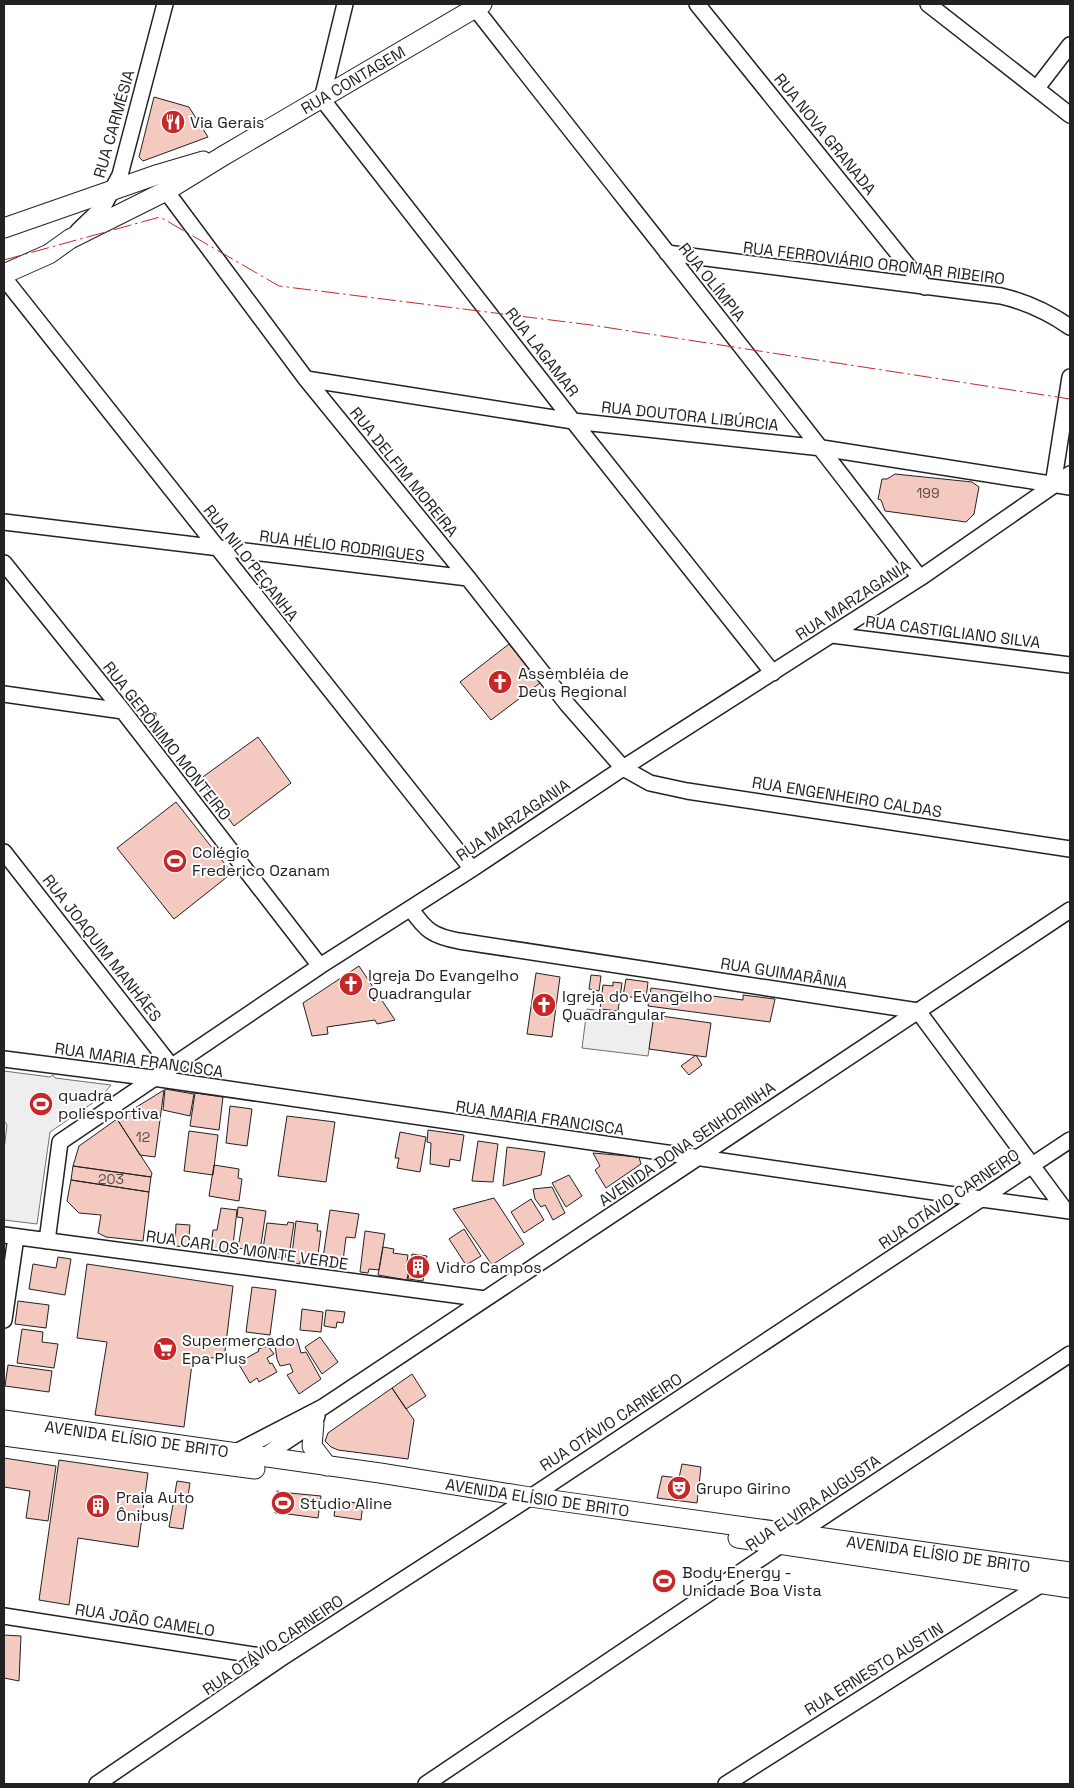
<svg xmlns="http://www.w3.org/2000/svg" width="1074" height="1788" font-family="'Space Grotesk',sans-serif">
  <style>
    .green { fill: #eee; stroke: #6f6f6f }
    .building { fill: #f3c9c0; stroke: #222 }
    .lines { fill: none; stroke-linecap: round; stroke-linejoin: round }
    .minor-casing { stroke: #222; stroke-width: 18 }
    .tertiary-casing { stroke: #222; stroke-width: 21 }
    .minor { stroke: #fff; stroke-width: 15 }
    .tertiary { stroke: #fff; stroke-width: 19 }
    .power { stroke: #c62828; stroke-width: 1; stroke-dasharray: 18 4 2.5 4; stroke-linecap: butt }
    .labels { text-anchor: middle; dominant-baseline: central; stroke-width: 4; stroke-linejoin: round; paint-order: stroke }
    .number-label { font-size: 14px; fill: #564c4a }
    .street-label { font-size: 16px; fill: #222; stroke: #fff }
    .poi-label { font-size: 16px; fill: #222; stroke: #fff; text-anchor: start }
  </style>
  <rect width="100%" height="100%" fill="#fff"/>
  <path class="green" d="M587,1009L654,1018L648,1056L582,1048Z
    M4,1071L50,1077L53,1075L55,1078L111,1085L100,1098L50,1132L37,1224L4,1220V1150L7,1125L4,1121Z"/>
  <path class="building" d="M154,97L189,107L208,137L143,161L139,157Z
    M895,474L972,482L979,487L974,514L966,522L885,511L881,500L878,499L882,479H887Z
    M509,644L540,683L491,720L460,682Z
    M258,737L291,783L234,826L200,779Z
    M176,802L232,873L174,919L117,848Z
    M359,966L395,1020L377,1024L375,1020L327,1027L328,1034L312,1036L303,1003Z
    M536,973L560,977L552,1037L527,1034Z
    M591,975L601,976L599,991L589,989Z
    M626,979L648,982L646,999L623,996Z
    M613,982L622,983L618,1011L600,1009L603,985L613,986Z
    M651,988L743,1000V995L775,999L770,1022L648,1006Z
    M654,1015L711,1023L706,1057L649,1049Z
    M696,1055L702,1065L689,1075L681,1066Z
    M165,1089L194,1094L190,1116L163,1110Z
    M164,1090L155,1157L140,1155L117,1119Z
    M195,1093L223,1097L219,1130L190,1126Z
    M230,1106L252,1109L247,1146L226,1143Z
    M287,1116L335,1122L326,1182L278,1176Z
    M117,1119L152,1173L151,1177L73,1166L79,1146Z
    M428,1130L464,1135L460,1161L450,1159L449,1167L430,1164L431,1143L427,1142Z
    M189,1131L218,1135L213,1175L184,1171Z
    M400,1132L426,1137L420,1172L397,1168L399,1158H395Z
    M478,1141L498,1144L493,1182L472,1181Z
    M507,1147L545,1152L541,1175L503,1186Z
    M593,1153L639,1157L641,1164L606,1188L595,1170L600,1166Z
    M214,1165L239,1169L238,1178L242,1179L239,1201L209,1196Z
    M73,1166L151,1177L149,1192L71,1180Z
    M569,1175L582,1196L566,1207L552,1183Z
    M71,1180L149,1192L143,1241L106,1237L98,1233L101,1215L79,1213L67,1201Z
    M552,1187L565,1213L553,1220L545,1205L541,1207L535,1199L533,1189Z
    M494,1198L524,1244L492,1265L453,1209Z
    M531,1199L544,1220L524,1233L511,1212Z
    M238,1207L266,1211L260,1251L238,1248L243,1218L237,1217Z
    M221,1208L237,1210L232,1254L210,1252L213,1230H217Z
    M330,1210L359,1214L355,1238L346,1237L343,1261L323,1258Z
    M296,1221L318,1224L317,1231H321L317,1263L300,1261V1264L291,1262Z
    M288,1222L294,1223L290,1249H286L285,1258L262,1255L267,1223L287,1225Z
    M176,1224L190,1225L188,1247L175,1246Z
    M464,1229L481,1256L466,1265L449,1239Z
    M365,1231L385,1234L379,1270L369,1269L368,1273L360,1272Z
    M383,1247L394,1249L393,1253L408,1255L407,1262L410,1263L407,1280L378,1275Z
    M412,1254L427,1256L423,1281L408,1279Z
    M58,1257L71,1259L65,1295L29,1289L33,1264L56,1268Z
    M87,1264L233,1286L224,1359L193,1356L184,1427L95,1415L107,1342L77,1338Z
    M252,1287L276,1290L270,1335L246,1332Z
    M18,1301L49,1305L46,1328L15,1324Z
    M302,1309L323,1312L321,1332L300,1330Z
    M326,1310L345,1312L343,1323L337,1322L336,1328L324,1326Z
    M22,1329L43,1332L42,1342L58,1344L54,1368L17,1363Z
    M320,1337L338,1362L322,1374L305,1347Z
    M297,1339L301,1353L306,1352L321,1379L299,1394L287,1375L293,1372L290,1364L280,1366L277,1359L275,1345Z
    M268,1346L274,1354L267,1358L270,1364L272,1363L277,1372L259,1382L257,1378L250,1383L238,1363L259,1351L258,1349Z
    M8,1365L52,1371L49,1392L5,1386Z
    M412,1374L426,1396L406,1409L392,1388Z
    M392,1388L414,1420L408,1459L338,1450L331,1447L325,1441L328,1433Z
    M4,1458L56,1466L48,1521L26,1518L30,1491L4,1487Z
    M59,1460L148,1473L138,1547L78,1538L69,1605L39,1600Z
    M682,1464L701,1467L697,1503L657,1498L662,1476L679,1478Z
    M177,1481L190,1483L183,1529L169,1527Z
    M277,1491L290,1493L288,1514L275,1513Z
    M290,1493L321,1496L318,1518L288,1514Z
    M336,1500L363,1504L361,1520L334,1516Z
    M4,1635L21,1636L19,1681L4,1678Z"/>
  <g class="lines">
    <g class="minor-casing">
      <path id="minor" d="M345,4L322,99L573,421L773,673
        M697,4L925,287
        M928,4L1070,115
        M475,8C623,198 775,386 920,578
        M1037,88L1070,45
        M166,191L306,379L468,578L567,704L623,768L650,783L687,791L1070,849
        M78,231L103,207L120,175L165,4
        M667,253L1001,296C1027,302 1048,312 1070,327
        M4,278L472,869
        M306,379L573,421L822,448L1070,487
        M1053,485L1070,377
        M4,522L468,578
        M4,563L123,711L320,966
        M832,635L1070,665
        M4,694L123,711
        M4,852L172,1067
        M411,909C426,931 433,936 459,941L918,1011L1065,1210
        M4,1059L153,1078L982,1199L1070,1211
        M4,1235L485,1299
        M47,1241L60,1142L320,966L472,869L623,768L920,578L1070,474
        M4,1320L16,1237
        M234,1453L323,1407L1070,910
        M258,1460L314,1423L317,1416
        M4,1616L280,1659
        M97,1784L280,1659L517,1506L1070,1140
        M426,1784L797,1534L1070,1354
        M726,1784L1042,1584"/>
    </g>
    <g class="tertiary-casing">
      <g id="tertiary">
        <path d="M4,228L159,174L203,161"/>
        <path id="s1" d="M4,274L49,254L70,239L166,191L223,156L482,4"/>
        <path id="s2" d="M4,1420L380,1473L530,1497L1070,1572"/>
        <path d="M314,1423L312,1446L327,1466"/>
        <path d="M4,1436L255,1469"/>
        <path d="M738,1538L1070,1588"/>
      </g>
    </g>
    <use href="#minor" class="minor"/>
    <use href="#tertiary" class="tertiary"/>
    <path class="power" d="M4,260L160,217L279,286L591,325L1070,399"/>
  </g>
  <defs>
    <g id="restaurant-disc" transform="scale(1.25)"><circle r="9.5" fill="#c62828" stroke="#fff"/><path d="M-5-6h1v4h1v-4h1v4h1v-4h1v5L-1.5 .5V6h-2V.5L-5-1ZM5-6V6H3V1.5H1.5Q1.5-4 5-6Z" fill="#fff"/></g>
    <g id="church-disc" transform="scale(1.25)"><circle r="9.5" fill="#c62828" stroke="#fff"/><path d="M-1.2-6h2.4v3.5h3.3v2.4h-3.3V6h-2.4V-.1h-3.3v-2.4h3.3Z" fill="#fff"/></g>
    <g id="stadium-disc" transform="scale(1.25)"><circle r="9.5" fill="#c62828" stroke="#fff"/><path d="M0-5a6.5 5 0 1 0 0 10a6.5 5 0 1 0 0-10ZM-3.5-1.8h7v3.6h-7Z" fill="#fff"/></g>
    <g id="building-disc" transform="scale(1.25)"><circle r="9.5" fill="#c62828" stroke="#fff"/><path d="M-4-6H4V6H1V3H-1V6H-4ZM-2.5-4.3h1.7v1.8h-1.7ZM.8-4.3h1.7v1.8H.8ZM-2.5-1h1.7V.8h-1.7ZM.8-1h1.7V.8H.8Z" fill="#fff"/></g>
    <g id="supermarket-disc" transform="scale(1.25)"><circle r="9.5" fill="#c62828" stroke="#fff"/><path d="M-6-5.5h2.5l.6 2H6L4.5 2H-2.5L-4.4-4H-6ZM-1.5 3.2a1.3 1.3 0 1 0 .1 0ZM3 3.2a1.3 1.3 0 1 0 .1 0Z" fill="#fff"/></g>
    <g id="theatre-disc" transform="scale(1.25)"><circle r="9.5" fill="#c62828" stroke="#fff"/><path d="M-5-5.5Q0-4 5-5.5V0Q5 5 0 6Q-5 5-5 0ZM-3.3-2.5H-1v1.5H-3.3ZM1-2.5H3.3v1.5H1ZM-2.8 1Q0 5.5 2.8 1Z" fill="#fff"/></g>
  </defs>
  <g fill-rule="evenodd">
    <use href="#restaurant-disc" x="173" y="122"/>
    <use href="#church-disc" x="500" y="682"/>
    <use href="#stadium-disc" x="175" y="861"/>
    <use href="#church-disc" x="351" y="984"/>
    <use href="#church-disc" x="544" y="1005"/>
    <use href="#stadium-disc" x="41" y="1104"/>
    <use href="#building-disc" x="418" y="1267"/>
    <use href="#supermarket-disc" x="165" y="1349"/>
    <use href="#theatre-disc" x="679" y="1488"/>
    <use href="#stadium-disc" x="283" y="1503"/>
    <use href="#building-disc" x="98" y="1506"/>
    <use href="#stadium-disc" x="664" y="1581"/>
  </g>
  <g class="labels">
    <g class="number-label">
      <text x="928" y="493">199</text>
      <text x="143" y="1137">12</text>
      <text x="111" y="1179">203</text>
    </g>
    <g class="street-label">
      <text stroke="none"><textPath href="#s1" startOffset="400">RUA CONTAGEM</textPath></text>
      <text transform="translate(114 124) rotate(-74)">RUA CARMÉSIA</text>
      <text transform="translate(825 134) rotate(51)">RUA NOVA GRANADA</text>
      <text transform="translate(874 263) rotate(7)">RUA FERROVIÁRIO OROMAR RIBEIRO</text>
      <text transform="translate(712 282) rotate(51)">RUA OLÍMPIA</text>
      <text transform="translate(542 352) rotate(52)">RUA LAGAMAR</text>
      <text transform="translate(690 416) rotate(6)">RUA DOUTORA LIBÚRCIA</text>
      <text transform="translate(404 472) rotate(51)">RUA DELFIM MOREIRA</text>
      <text transform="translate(342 546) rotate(7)">RUA HÉLIO RODRIGUES</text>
      <text transform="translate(251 563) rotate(52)">RUA NILO PEÇANHA</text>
      <text transform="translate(853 600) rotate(-33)">RUA MARZAGANIA</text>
      <text transform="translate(953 632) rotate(7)">RUA CASTIGLIANO SILVA</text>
      <text transform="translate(167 741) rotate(52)">RUA GERÔNIMO MONTEIRO</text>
      <text transform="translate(847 797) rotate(9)">RUA ENGENHEIRO CALDAS</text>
      <text transform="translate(513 820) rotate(-34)">RUA MARZAGANIA</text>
      <text transform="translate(102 948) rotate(52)">RUA JOAQUIM MANHÃES</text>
      <text transform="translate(784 973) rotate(9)">RUA GUIMARÂNIA</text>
      <text transform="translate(139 1060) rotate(8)">RUA MARIA FRANCISCA</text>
      <text transform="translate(540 1118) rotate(8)">RUA MARIA FRANCISCA</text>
      <text transform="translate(687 1144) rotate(-34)">AVENIDA DONA SENHORINHA</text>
      <text transform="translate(949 1199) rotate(-34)">RUA OTÁVIO CARNEIRO</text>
      <text transform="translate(247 1250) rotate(8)">RUA CARLOS MONTE VERDE</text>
      <text transform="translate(611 1422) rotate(-33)">RUA OTÁVIO CARNEIRO</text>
      <text stroke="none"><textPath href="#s2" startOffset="134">AVENIDA ELÍSIO DE BRITO</textPath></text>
      <text stroke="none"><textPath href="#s2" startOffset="539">AVENIDA ELÍSIO DE BRITO</textPath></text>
      <text transform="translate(813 1503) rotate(-34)">RUA ELVIRA AUGUSTA</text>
      <text stroke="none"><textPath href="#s2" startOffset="944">AVENIDA ELÍSIO DE BRITO</textPath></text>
      <text transform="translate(145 1620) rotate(9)">RUA JOÃO CAMELO</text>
      <text transform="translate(273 1645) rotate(-34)">RUA OTÁVIO CARNEIRO</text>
      <text transform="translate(874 1669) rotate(-32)">RUA ERNESTO AUSTIN</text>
    </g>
    <g class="poi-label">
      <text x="190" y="122">Via Gerais</text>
      <text x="518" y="673">Assembléia de<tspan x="518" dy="18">Deus Regional</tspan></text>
      <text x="192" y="852">Colégio<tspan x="192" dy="18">Frederico Ozanam</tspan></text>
      <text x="368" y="975">Igreja Do Evangelho<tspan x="368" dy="18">Quadrangular</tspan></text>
      <text x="562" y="996">Igreja do Evangelho<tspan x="562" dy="18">Quadrangular</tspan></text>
      <text x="58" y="1095">quadra<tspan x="58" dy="18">poliesportiva</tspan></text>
      <text x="436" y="1267">Vidro Campos</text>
      <text x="182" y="1340">Supermercado<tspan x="182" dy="18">Epa Plus</tspan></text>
      <text x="696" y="1488">Grupo Girino</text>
      <text x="116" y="1497">Praia Auto<tspan x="116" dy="18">Ônibus</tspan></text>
      <text x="300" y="1503">Studio Aline</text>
      <text x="682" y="1572">Body Energy -<tspan x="682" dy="18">Unidade Boa Vista</tspan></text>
    </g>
  </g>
  <rect width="1074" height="1788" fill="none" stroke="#222222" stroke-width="10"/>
</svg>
